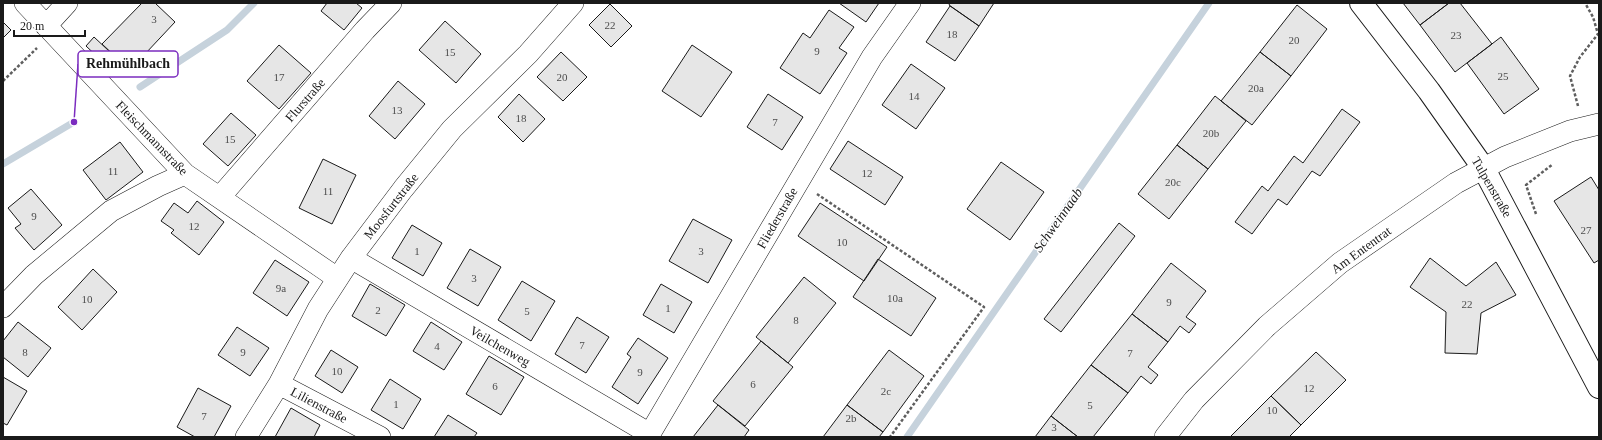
<svg xmlns="http://www.w3.org/2000/svg" width="1602" height="440" font-family="Georgia,serif">
  <style>
    .lines { fill: none; stroke-linecap: round; stroke-linejoin: round }
    .stream { stroke: #c6d2dc; stroke-width: 7 }
    .building { fill: #e6e6e6; stroke: #1a1a1a }
    .minor-casing { stroke: #1a1a1a; stroke-width: 22 }
    .tertiary-casing { stroke: #1a1a1a; stroke-width: 24 }
    .path { stroke: #5f5f5f; stroke-width: 2.5; stroke-dasharray: 3 2; stroke-linecap: butt }
    .minor { stroke: #fff; stroke-width: 21 }
    .tertiary { stroke: #fff; stroke-width: 22 }
    .labels { text-anchor: middle; dominant-baseline: central; stroke-width: 3; stroke-linejoin: round; paint-order: stroke }
    .number-label { font-size: 11px; fill: #4d4d4d }
    .street-label { font-size: 13px; fill: #1a1a1a; stroke: #fff }
    .water-label { font-size: 14px; font-style: italic; fill: #1a1a1a; stroke: #fff }
    .leader { fill: none; stroke: #7b2cbf; stroke-width: 1.5 }
    .callout-dot { fill: #7b2cbf; stroke: #fff; stroke-width: 1.5 }
    .callout { fill: #fff; stroke: #7b2cbf; stroke-width: 1.5 }
    .callout-label { font-size: 14px; text-anchor: middle; font-weight: bold; fill: #1a1a1a }
  </style>
  <rect width="100%" height="100%" fill="#fff"/>
  <g class="lines">
    <path class="stream" d="M140,87L227,30L254,3
      M3,164L74,122
      M907,437L1209,3"/>
  </g>
  <path class="building" d="M142,3H155L175,22L130,70L102,44Z
    M327,3H356L362,8L344,30L321,11Z
    M839,3H879L866,22Z
    M950,3H994L979,26L949,5Z
    M1403,3H1449L1420,25Z
    M1449,3H1460L1492,44L1455,72L1420,25Z
    M610,4L632,26L611,47L589,25Z
    M1297,5L1327,29L1291,76L1260,52Z
    M950,6L979,26L955,61L926,42Z
    M829,10L854,27L839,48L847,53L820,94L780,68L803,33L810,38Z
    M445,21L481,54L456,83L419,50Z
    M3,22L11,30L3,38Z
    M94,37L110,52L102,61L86,46Z
    M1501,37L1539,89L1504,114L1467,63Z
    M279,45L311,73L279,109L247,81Z
    M692,45L732,72L701,117L662,91Z
    M561,52L587,77L563,101L537,77Z
    M1260,52L1291,76L1252,125L1221,101Z
    M911,64L945,88L916,129L882,105Z
    M398,81L425,104L395,139L369,116Z
    M519,94L545,119L523,142L498,117Z
    M768,94L803,117L782,150L747,127Z
    M1215,96L1246,121L1208,169L1177,145Z
    M1342,109L1360,122L1320,176L1312,171L1287,205L1278,199L1252,234L1235,222L1262,186L1268,191L1294,156L1303,163Z
    M231,113L256,135L228,166L203,144Z
    M848,141L903,177L885,205L830,169Z
    M120,142L143,172L106,200L83,170Z
    M1177,145L1208,169L1169,219L1138,194Z
    M323,159L356,175L332,224L299,208Z
    M1001,162L1044,192L1010,240L967,209Z
    M1591,177L1599,190V260L1594,263L1554,201Z
    M31,189L62,225L34,250L15,228L21,224L8,208Z
    M197,201L224,222L199,255L171,233L174,230L161,221L174,203L188,213Z
    M820,203L887,247L864,281L798,236Z
    M693,219L732,240L708,283L669,261Z
    M1119,223L1135,236L1061,332L1044,319Z
    M412,225L442,243L423,276L392,258Z
    M470,249L501,267L478,306L447,288Z
    M1430,258L1466,286L1496,262L1516,295L1481,313L1477,354L1445,353L1446,312L1410,287Z
    M878,259L936,298L911,336L853,297Z
    M275,260L309,282L287,316L253,293Z
    M1171,263L1206,291L1186,317L1196,324L1189,333L1180,326L1168,342L1132,314Z
    M93,269L117,292L82,330L58,307Z
    M804,277L836,303L788,363L756,337Z
    M522,281L555,301L531,341L498,320Z
    M370,284L405,305L386,336L352,316Z
    M661,284L692,302L674,333L643,315Z
    M1132,314L1168,342L1148,367L1158,375L1151,384L1141,376L1128,393L1091,365Z
    M577,317L609,337L586,373L555,354Z
    M18,322L51,348L28,377L3,357V341Z
    M431,322L462,342L444,370L413,351Z
    M237,327L269,348L250,376L218,355Z
    M638,338L668,358L638,404L612,387L631,357L627,354Z
    M761,341L793,367L745,426L713,401Z
    M331,350L358,367L342,393L315,376Z
    M889,350L924,376L883,432L847,405Z
    M1316,352L1346,380L1301,425L1271,396Z
    M489,356L524,377L501,415L466,394Z
    M1091,365L1128,393L1093,437H1078L1051,416Z
    M3,377L27,391L7,425L3,423Z
    M390,379L421,399L403,429L371,410Z
    M198,388L231,406L214,437H195L177,427Z
    M1271,396L1301,425L1289,437H1230Z
    M718,405L749,430L744,437H693Z
    M847,405L883,432L879,437H823Z
    M291,408L320,425L314,437H275Z
    M448,415L477,433L474,437H434Z
    M1051,416L1078,437H1035Z"/>
  <g class="lines">
    <g class="minor-casing">
      <path id="minor" d="M25,3L185,174L337,278
        M46,26L67,3
        M220,197L365,30L391,3
        M351,258L650,434
        M3,307L34,275L111,211L158,186L185,174
        M279,384L380,437
        M246,437L279,384L318,309L351,258L403,189L452,129L528,54L573,3
        M648,437L872,57L910,3
        M1165,437L1194,400L1267,326L1340,263L1456,183L1505,157L1570,131L1599,124"/>
    </g>
    <g class="tertiary-casing">
      <path id="tertiary" d="M1361,3L1429,91L1484,169L1599,387"/>
    </g>
    <path class="path" d="M3,81L37,48
      M1578,106L1570,76L1580,57L1598,34L1593,17L1585,3
      M817,194L984,307L890,437
      M1536,214L1526,185L1553,164"/>
    <use href="#minor" class="minor"/>
    <use href="#tertiary" class="tertiary"/>
  </g>
  <g class="labels">
    <g class="number-label">
      <text x="154" y="19">3</text>
      <text x="610" y="25">22</text>
      <text x="952" y="34">18</text>
      <text x="1456" y="35">23</text>
      <text x="1294" y="40">20</text>
      <text x="817" y="51">9</text>
      <text x="450" y="52">15</text>
      <text x="1503" y="76">25</text>
      <text x="279" y="77">17</text>
      <text x="562" y="77">20</text>
      <text x="1256" y="88">20a</text>
      <text x="914" y="96">14</text>
      <text x="397" y="110">13</text>
      <text x="521" y="118">18</text>
      <text x="775" y="122">7</text>
      <text x="1211" y="133">20b</text>
      <text x="230" y="139">15</text>
      <text x="113" y="171">11</text>
      <text x="867" y="173">12</text>
      <text x="1173" y="182">20c</text>
      <text x="328" y="191">11</text>
      <text x="34" y="216">9</text>
      <text x="194" y="226">12</text>
      <text x="1586" y="230">27</text>
      <text x="842" y="242">10</text>
      <text x="417" y="251">1</text>
      <text x="701" y="251">3</text>
      <text x="474" y="278">3</text>
      <text x="281" y="288">9a</text>
      <text x="895" y="298">10a</text>
      <text x="87" y="299">10</text>
      <text x="1169" y="302">9</text>
      <text x="1467" y="304">22</text>
      <text x="668" y="308">1</text>
      <text x="378" y="310">2</text>
      <text x="527" y="311">5</text>
      <text x="796" y="320">8</text>
      <text x="582" y="345">7</text>
      <text x="437" y="346">4</text>
      <text x="25" y="352">8</text>
      <text x="243" y="352">9</text>
      <text x="1130" y="353">7</text>
      <text x="337" y="371">10</text>
      <text x="640" y="372">9</text>
      <text x="753" y="384">6</text>
      <text x="495" y="386">6</text>
      <text x="1309" y="388">12</text>
      <text x="886" y="391">2c</text>
      <text x="396" y="404">1</text>
      <text x="1090" y="405">5</text>
      <text x="1272" y="410">10</text>
      <text x="204" y="416">7</text>
      <text x="851" y="418">2b</text>
      <text x="1054" y="427">3</text>
    </g>
    <g class="street-label">
      <text transform="translate(305 100) rotate(-49)">Flurstraße</text>
      <text transform="translate(152 138) rotate(46)">Fleischmannstraße</text>
      <text transform="translate(1492 187) rotate(60)">Tulpenstraße</text>
      <text transform="translate(391 206) rotate(-52)">Moosfurtstraße</text>
      <text transform="translate(777 218) rotate(-60)">Fliederstraße</text>
      <text transform="translate(1361 250) rotate(-36)">Am Ententrat</text>
      <text transform="translate(500 346) rotate(30)">Veilchenweg</text>
      <text transform="translate(319 405) rotate(28)">Lilienstraße</text>
    </g>
    <g class="water-label">
      <text transform="translate(1058 220) rotate(-55)">Schweinnaab</text>
    </g>
  </g>
  <path class="leader" d="M74 122L78 64"/>
  <circle class="callout-dot" cx="74" cy="122" r="4"/>
  <rect class="callout" x="78" y="51" width="100" height="26" rx="4"/>
  <g class="callout-label">
    <text x="128" y="68">Rehmühlbach</text>
  </g>
  <rect width="1602" height="440" fill="none" stroke="#1a1a1a" stroke-width="8"/>
  <path d="M14 30v6h71v-6" fill="none" stroke="#1a1a1a" stroke-width="2"/>
  <text x="20" y="30" font-size="12" fill="#1a1a1a" stroke="#ffffff" stroke-width="3" paint-order="stroke">20 m</text>
</svg>
